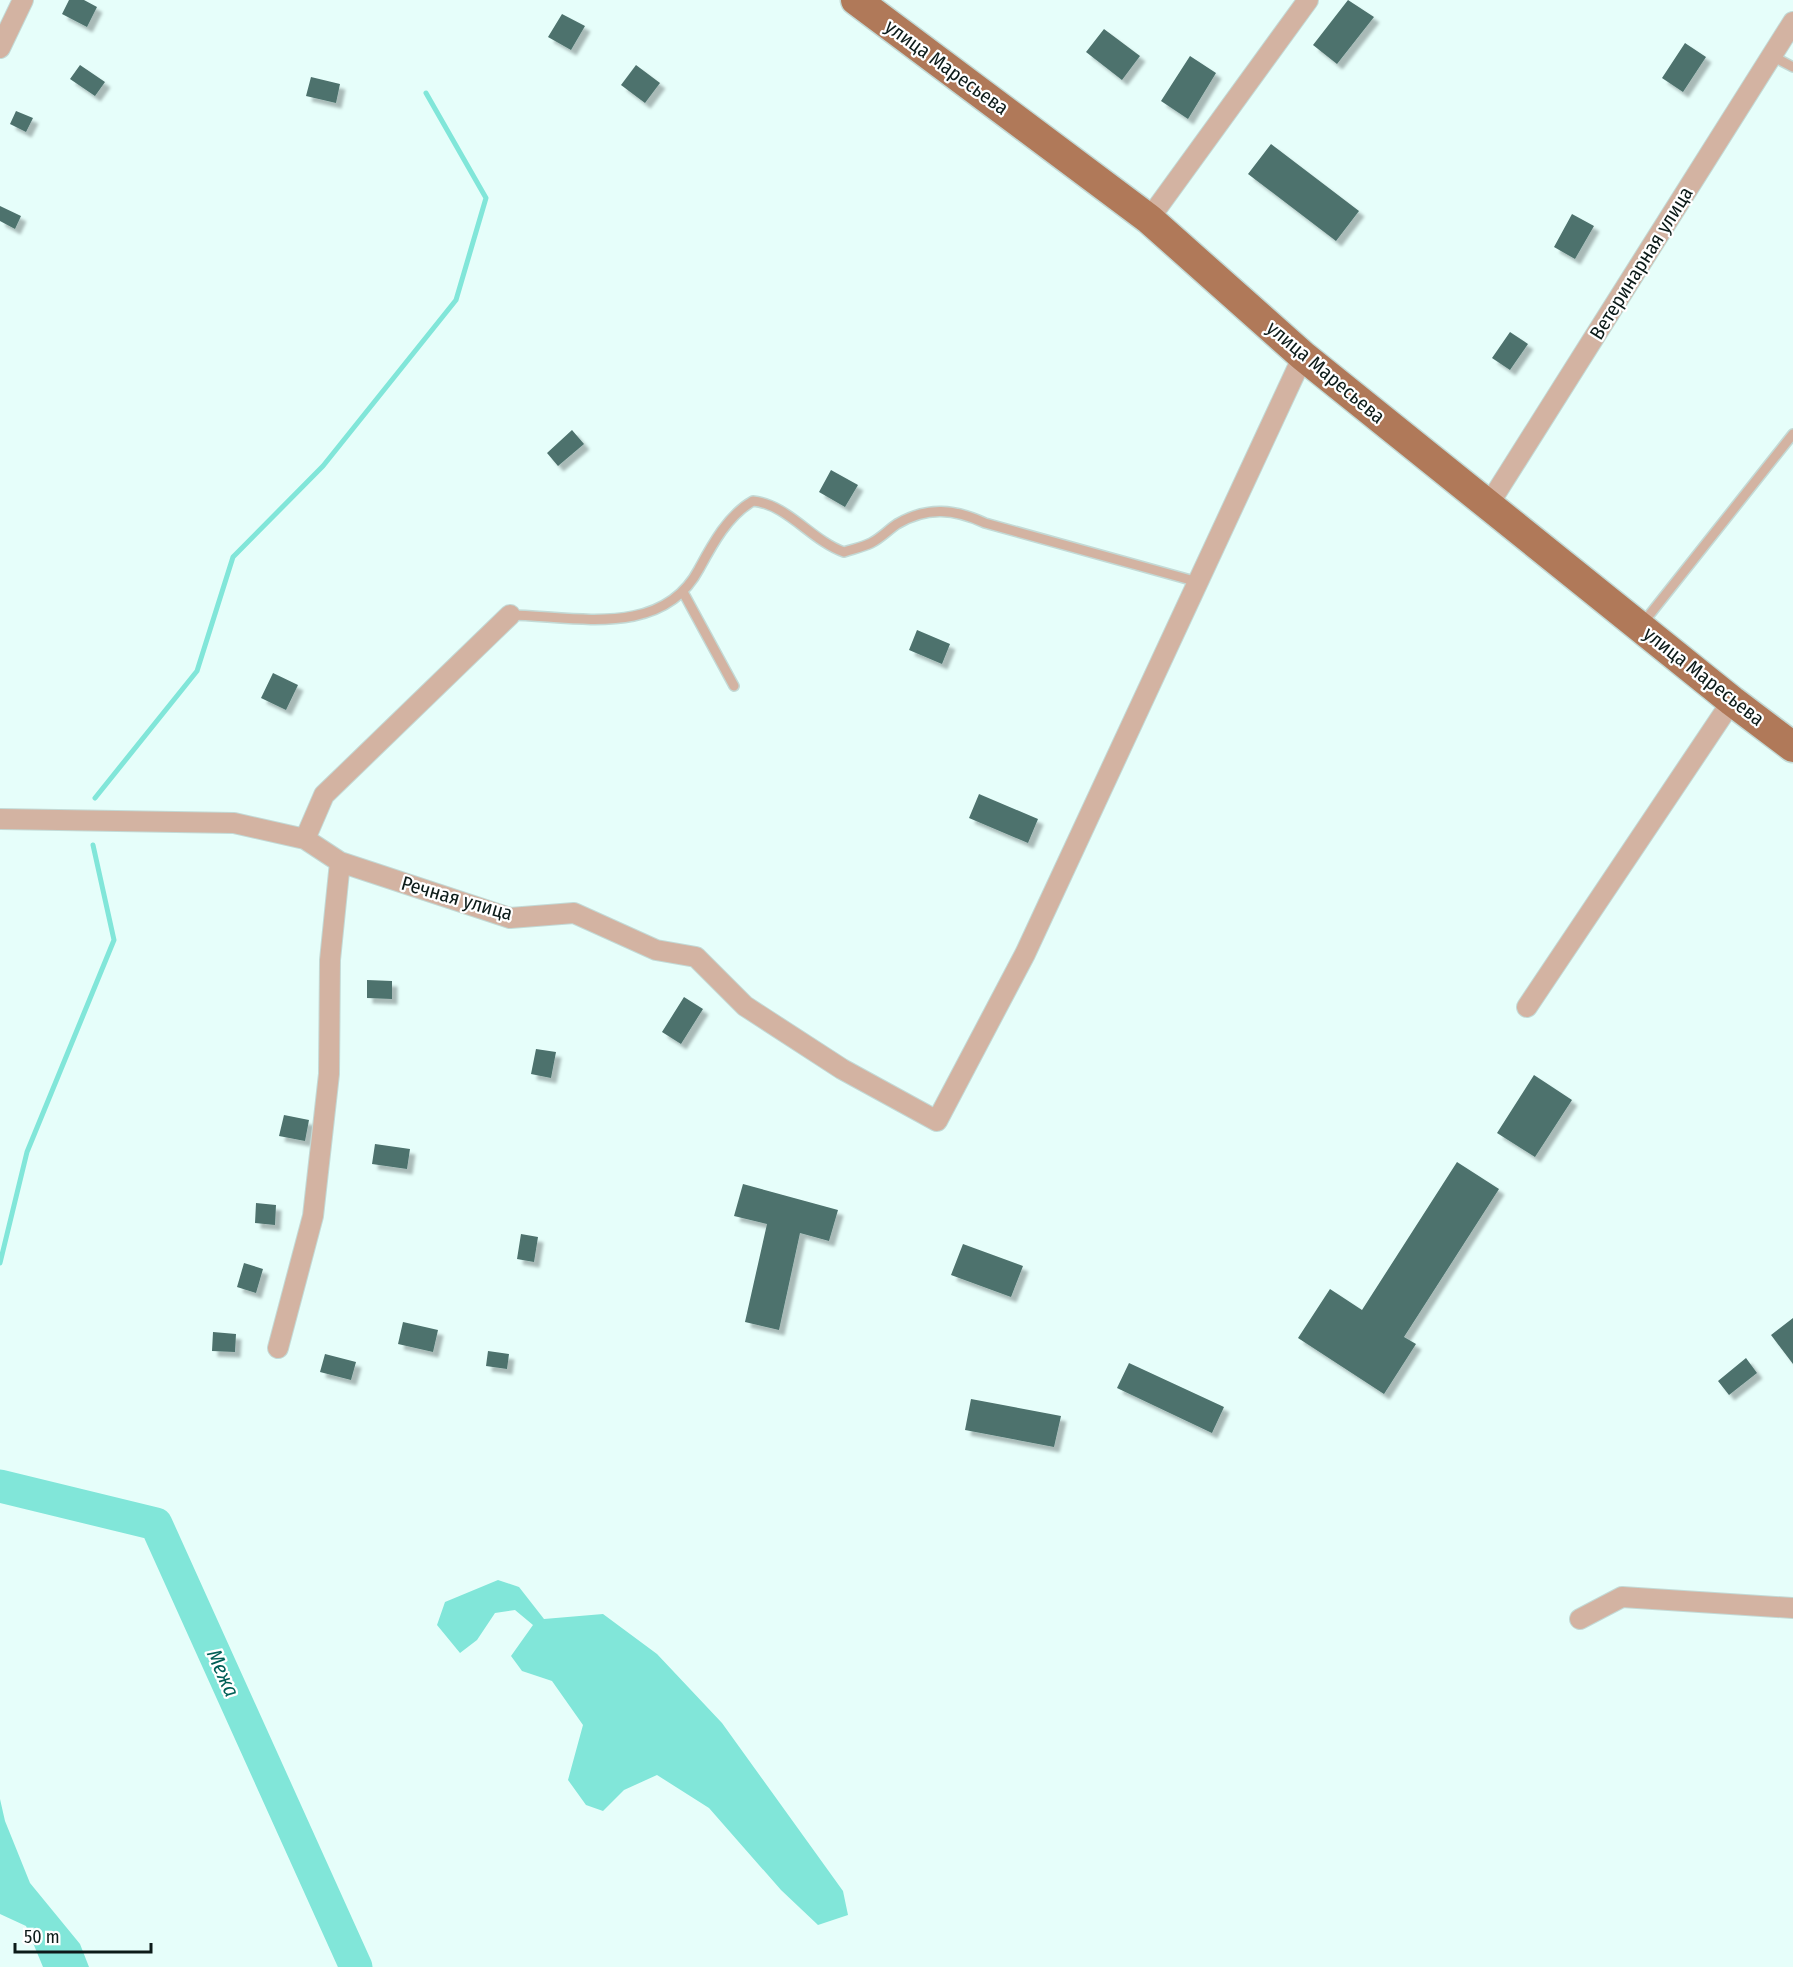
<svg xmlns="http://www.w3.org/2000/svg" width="1793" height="1967" font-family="'Fira Sans Condensed',sans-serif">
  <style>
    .water { fill: #81e6d9 }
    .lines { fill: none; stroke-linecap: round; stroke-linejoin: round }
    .stream { stroke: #81e6d9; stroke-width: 5 }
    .river { stroke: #81e6d9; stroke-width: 33 }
    .building { fill: #4d726d; filter: url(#shadow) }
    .service-casing { stroke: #c3dad6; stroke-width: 12 }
    .minor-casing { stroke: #c3dad6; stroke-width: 22 }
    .primary-casing { stroke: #c3dad6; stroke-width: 33 }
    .service { stroke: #d3b3a2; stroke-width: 9 }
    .minor { stroke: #d3b3a2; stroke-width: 20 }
    .primary { stroke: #b07959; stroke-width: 30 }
    .labels { text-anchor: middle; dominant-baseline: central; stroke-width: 4.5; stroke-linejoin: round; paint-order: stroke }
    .street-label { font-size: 20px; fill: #0c1b19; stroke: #fff }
    .water-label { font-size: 21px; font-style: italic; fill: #005e56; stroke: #fff }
  </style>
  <defs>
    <filter id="shadow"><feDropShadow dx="5.5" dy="5.5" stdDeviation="1.5" flood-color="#0004"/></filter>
  </defs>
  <rect width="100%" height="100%" fill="#e6fefa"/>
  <path class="water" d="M498,1580L519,1587L544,1619L603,1614L657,1654L722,1723L843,1891L848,1915L818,1925L781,1890L709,1808L657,1775L624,1790L603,1811L586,1805L568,1780L583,1725L552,1681L522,1671L511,1656L533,1625L515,1610L495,1613L477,1640L460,1653L437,1625L445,1602Z
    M0,1799L5,1821L30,1883L80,1944L89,1967H43L26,1926L0,1914Z"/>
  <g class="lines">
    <path class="stream" d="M95,798L197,671L233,557L323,466L456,300L486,198L426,93
      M0,1263L27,1152L114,940L93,845"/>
    <path class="river" d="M0,1486L156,1524L356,1967"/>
  </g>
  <path class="building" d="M69,0H84L97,7L87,27L62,14Z
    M1348,0L1374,17L1337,64L1313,45Z
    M562,14L585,26L571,50L548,37Z
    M1104,29L1140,56L1122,80L1086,52Z
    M1685,43L1706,57L1683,92L1662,78Z
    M1190,56L1216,73L1188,119L1161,101Z
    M80,65L105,82L95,96L70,79Z
    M636,65L660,83L645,103L621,85Z
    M311,77L340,84L336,103L306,96Z
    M16,111L33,118L26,132L10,124Z
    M1271,144L1359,211L1336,241L1248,174Z
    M0,206L21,216L15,229L0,221Z
    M1572,214L1594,226L1575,259L1554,247Z
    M1510,332L1528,344L1510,370L1492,358Z
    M572,430L584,444L558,466L547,453Z
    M831,470L858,485L845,507L819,492Z
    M917,630L950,644L942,664L909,650Z
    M273,673L298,685L286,710L261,698Z
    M979,794L1038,819L1028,843L969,818Z
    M367,980L392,981V999L367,998Z
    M684,997L703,1009L681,1044L662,1032Z
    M536,1049L556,1052L551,1078L531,1074Z
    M1534,1075L1572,1100L1535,1157L1497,1133Z
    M284,1115L309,1120L305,1141L279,1136Z
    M375,1144L410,1149L407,1169L372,1164Z
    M1457,1162L1499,1189L1404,1337L1416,1344L1384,1394L1298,1338L1330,1289L1362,1310Z
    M743,1184L838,1210L829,1241L800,1233L779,1330L745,1322L767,1224L734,1216Z
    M256,1203L276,1205L275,1225L255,1223Z
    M521,1234L538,1237L534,1262L517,1259Z
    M963,1244L1023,1266L1011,1297L951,1275Z
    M244,1263L263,1269L256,1293L237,1287Z
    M1793,1318V1364L1771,1335Z
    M403,1322L438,1330L433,1352L398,1344Z
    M213,1332L236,1334L235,1352L212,1351Z
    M488,1351L509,1354L507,1369L486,1366Z
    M325,1354L356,1362L351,1380L320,1372Z
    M1746,1358L1757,1373L1729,1395L1718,1381Z
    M1129,1363L1224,1407L1212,1433L1117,1388Z
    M971,1399L1061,1416L1054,1447L965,1430Z"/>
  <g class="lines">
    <g class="service-casing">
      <path id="service" d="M1772,56L1793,67
        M683,592L734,686
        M510,615C574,616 662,639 699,569C712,545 728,515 753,501C787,504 812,541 844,552C853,549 863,547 871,543C881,538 888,530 897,524C927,506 955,509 985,523L1198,582
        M1643,623L1793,434"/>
    </g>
    <g class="minor-casing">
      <path id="minor" d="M0,48L23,0
        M1149,219L1308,0
        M1489,504L1793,22
        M0,819L234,823L305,839L340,862L510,918L574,913L656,950L696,957L745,1006L842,1069L937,1121L1025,954L1303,356
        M305,839L324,795L510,615
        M1527,1007L1732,701
        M278,1348L313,1216L329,1074L330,960L340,862
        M1580,1619L1622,1597L1793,1608"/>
    </g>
    <g class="primary-casing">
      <path id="primary" d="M856,0L1149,219L1303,356L1732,701L1793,747"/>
    </g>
    <use href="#service" class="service"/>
    <use href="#minor" class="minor"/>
    <use href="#primary" class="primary"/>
  </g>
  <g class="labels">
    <g class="street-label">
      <text transform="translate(947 67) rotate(36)">улица Маресьева</text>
      <text transform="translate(1641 263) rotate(-58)">Ветеринарная улица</text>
      <text transform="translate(1326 372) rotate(40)">улица Маресьева</text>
      <text transform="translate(1704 676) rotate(38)">улица Маресьева</text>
      <text transform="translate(457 898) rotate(16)">Речная улица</text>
    </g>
    <g class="water-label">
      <text transform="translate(223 1673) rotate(66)">Межа</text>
    </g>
  </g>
  <path d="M15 1943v9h136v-9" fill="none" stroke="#0c1b19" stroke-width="3"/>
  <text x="24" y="1943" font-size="18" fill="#0c1b19" stroke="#ffffff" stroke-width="4.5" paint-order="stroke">50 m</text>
</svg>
